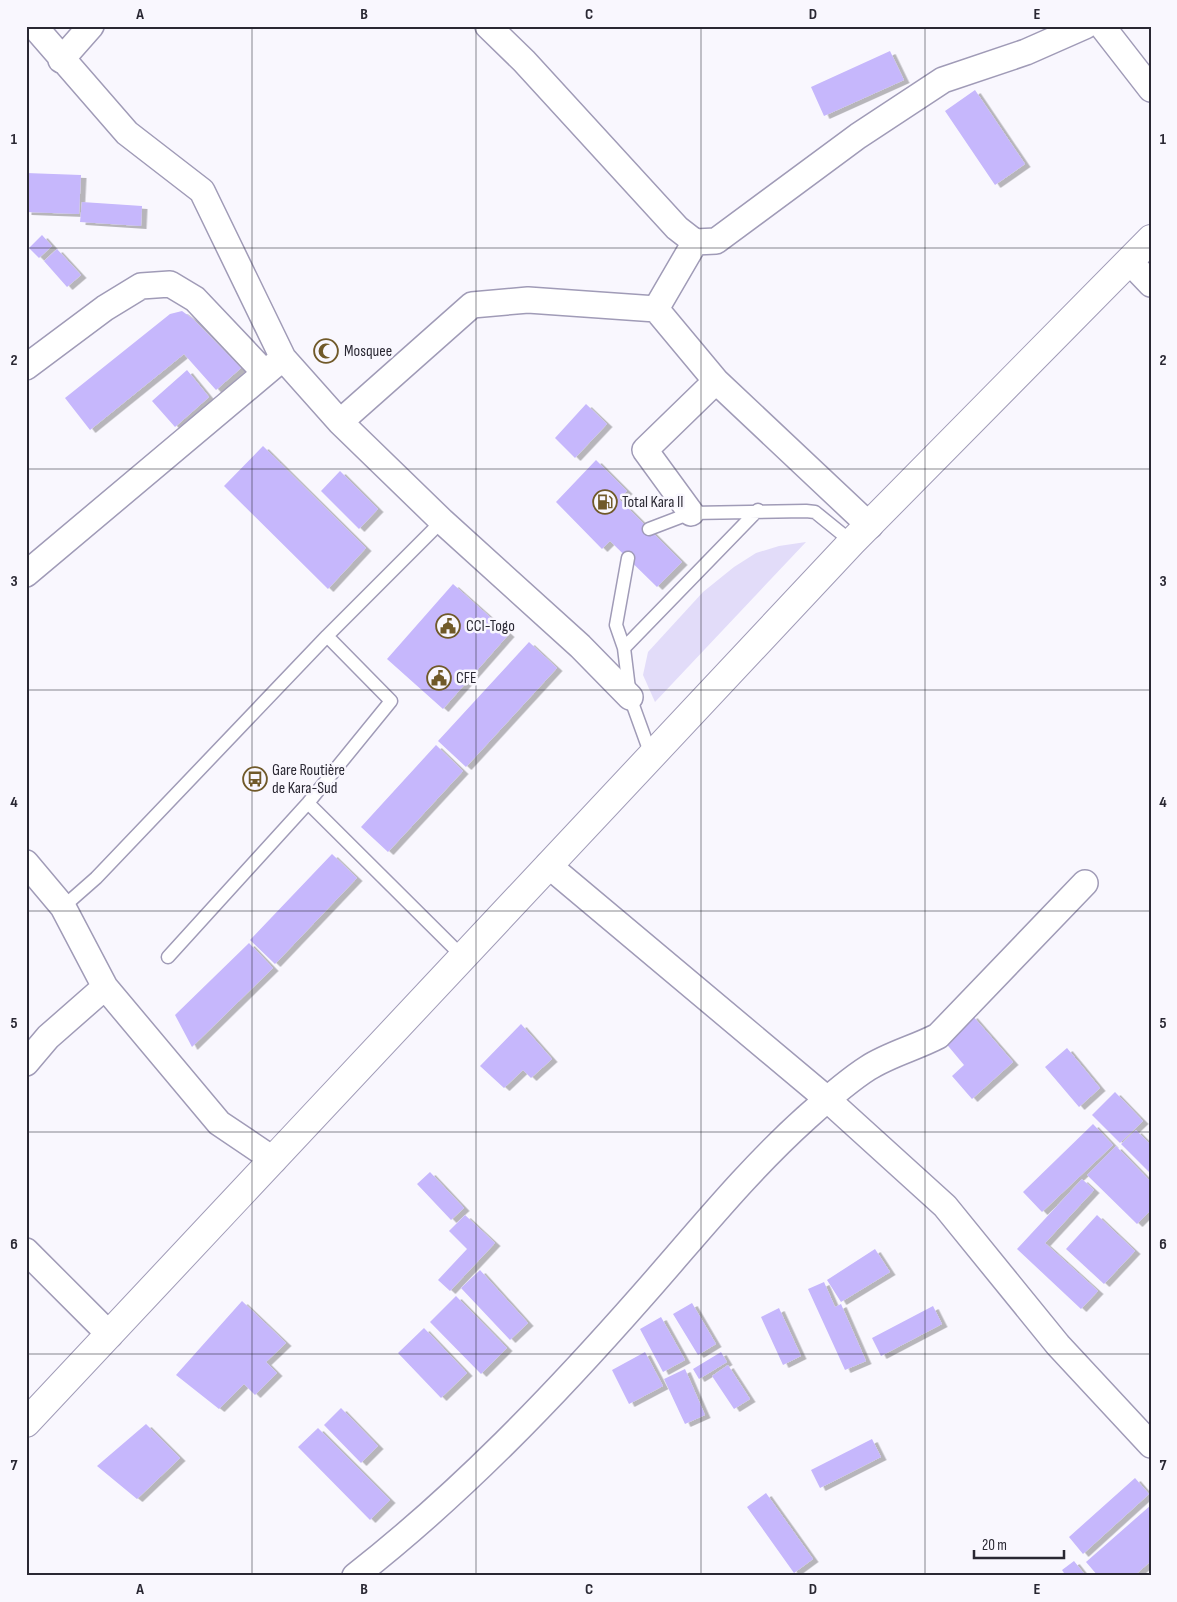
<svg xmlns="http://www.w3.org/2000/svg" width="1177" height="1602" font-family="'Sofia Sans Condensed',sans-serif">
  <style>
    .green { fill: #e2dcf9 }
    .building { fill: #c6b7fc; filter: url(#shadow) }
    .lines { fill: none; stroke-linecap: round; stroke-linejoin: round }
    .lane-casing { stroke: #a09bb7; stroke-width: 15 }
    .street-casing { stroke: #a09bb7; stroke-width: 28 }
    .highway-casing { stroke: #a09bb7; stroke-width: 30 }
    .lane { stroke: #fff; stroke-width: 12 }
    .street { stroke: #fff; stroke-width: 25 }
    .highway { stroke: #fff; stroke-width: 28 }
    .grid { fill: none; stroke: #2a2833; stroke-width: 1; stroke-opacity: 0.55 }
    .labels { text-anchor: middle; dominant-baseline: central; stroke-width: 5; stroke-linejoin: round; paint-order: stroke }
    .poi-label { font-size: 16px; fill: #2a2833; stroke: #f9f7fe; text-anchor: start }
    .neatline { fill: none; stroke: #2a2833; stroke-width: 2 }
    .grid-label { font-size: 16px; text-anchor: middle; font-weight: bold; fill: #2a2833 }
  </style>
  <defs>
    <filter id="shadow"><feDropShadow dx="5.5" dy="3" stdDeviation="0" flood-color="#0004"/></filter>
  </defs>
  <rect width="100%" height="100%" fill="#f9f7fe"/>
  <path class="green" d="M806,542L655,702L643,675L648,652L703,592L734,567L756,553L779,546Z"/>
  <path class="building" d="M890,51L904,80L824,116L811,87Z
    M975,90L1025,164L995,185L945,111Z
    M26,173L81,175L79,214L26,212Z
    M82,202L142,206L141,226L80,222Z
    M42,235L52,246L39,258L29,248Z
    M57,249L81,275L67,287L44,261Z
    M182,311L193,319L241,368L216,390L184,354L90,430L65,398L170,314Z
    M187,370L209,397L175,427L152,401Z
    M586,404L607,424L575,458L555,438Z
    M263,446L366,548L328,589L224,486Z
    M596,460L627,491L619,499L682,562L657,587L610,541L602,549L556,502Z
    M340,471L378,509L359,529L321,491Z
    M453,584L509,634L443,709L387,659Z
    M529,642L557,668L466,767L438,741Z
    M436,745L463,771L388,852L361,827Z
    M332,854L357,878L275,964L250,940Z
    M249,943L273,968L192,1047L175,1015Z
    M972,1015L1013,1062L972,1099L952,1076L964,1065L944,1041Z
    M521,1024L552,1059L531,1078L523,1070L504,1088L480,1066Z
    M1067,1048L1100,1088L1079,1107L1045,1067Z
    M1115,1092L1143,1121L1120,1143L1092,1115Z
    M1093,1124L1113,1145L1042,1212L1023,1192Z
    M1136,1130L1151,1145V1174L1121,1144Z
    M1116,1146L1151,1182V1210L1137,1224L1087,1175Z
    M430,1172L464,1208L451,1220L417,1184Z
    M1082,1179L1094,1190L1045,1243L1098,1291L1081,1309L1017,1249Z
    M465,1215L495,1243L450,1291L438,1280L467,1249L449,1231Z
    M1097,1215L1135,1251L1104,1284L1066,1249Z
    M875,1249L890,1272L841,1302L827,1280Z
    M480,1270L528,1323L510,1340L461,1288Z
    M824,1282L835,1307L841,1304L866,1361L845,1370L808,1289Z
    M456,1296L507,1348L481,1374L430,1322Z
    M242,1301L286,1343L266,1362L277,1373L255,1395L244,1384L219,1409L176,1375Z
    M692,1303L716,1344L698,1355L673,1314Z
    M933,1306L942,1324L881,1356L872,1338Z
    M779,1308L801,1356L783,1365L761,1317Z
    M661,1317L685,1360L663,1372L640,1329Z
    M424,1328L467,1373L441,1398L398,1353Z
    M645,1352L663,1386L629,1404L612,1370Z
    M721,1352L727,1362L699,1379L693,1369Z
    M728,1365L750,1399L734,1409L712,1376Z
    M685,1369L705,1415L685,1424L664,1379Z
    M341,1408L378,1446L361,1463L324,1425Z
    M146,1424L180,1458L137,1499L97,1466Z
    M318,1428L390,1500L370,1520L298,1447Z
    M872,1439L881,1457L820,1488L811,1470Z
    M1135,1478L1149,1494L1083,1554L1069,1537Z
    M766,1493L813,1559L794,1573L747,1507Z
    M1151,1505V1561L1134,1576H1098L1086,1562Z
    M1074,1561L1086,1576H1066L1062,1570Z"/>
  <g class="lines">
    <g class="lane-casing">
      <path id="lane" d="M649,529L691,513L806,511L815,512L852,542
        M628,558L616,625L624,648L630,697L651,755
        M624,648L758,510
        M308,803L463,957
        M63,907L96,878L327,636L442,521
        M168,957L308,803L391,701L327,636"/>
    </g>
    <g class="street-casing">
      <path id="street" d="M34,26L127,133L202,191L283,358L340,422L442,521L580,646L630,697
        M488,26L524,61L677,228L695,242L716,241L858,136L943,80L1026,52L1085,26
        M1102,26L1151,89
        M61,60L91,26
        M1129,261L1151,284
        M656,309L695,242
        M26,367L105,308L141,286L170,284L195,299L265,373
        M340,422L472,305L528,300L656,309L716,381L870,526
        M691,513L645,450L716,381
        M26,574L283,358
        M26,863L63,907L105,987L219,1123L274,1160
        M548,865L827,1099L945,1206L1058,1345L1151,1445
        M26,1063L48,1037L105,987
        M26,1251L110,1335
        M355,1576C460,1494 554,1396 642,1296C696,1235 746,1172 806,1118C825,1101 846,1082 868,1068C890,1054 915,1048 938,1036L1085,883"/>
    </g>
    <g class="highway-casing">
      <path id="highway" d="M26,1423L852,542L1151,239"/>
    </g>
    <use href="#lane" class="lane"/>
    <use href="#street" class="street"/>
    <use href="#highway" class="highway"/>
  </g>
  <path class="grid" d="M252,26V1576M476,26V1576M701,26V1576M925,26V1576M26,248H1151M26,469H1151M26,690H1151M26,911H1151M26,1132H1151M26,1354H1151"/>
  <defs>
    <g id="mosque-ring" transform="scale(1.25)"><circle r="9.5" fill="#f9f7fe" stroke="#705929" stroke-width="1.5"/><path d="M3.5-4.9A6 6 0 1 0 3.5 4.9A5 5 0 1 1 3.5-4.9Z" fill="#705929"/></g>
    <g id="fuel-ring" transform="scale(1.25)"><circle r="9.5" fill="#f9f7fe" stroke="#705929" stroke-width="1.5"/><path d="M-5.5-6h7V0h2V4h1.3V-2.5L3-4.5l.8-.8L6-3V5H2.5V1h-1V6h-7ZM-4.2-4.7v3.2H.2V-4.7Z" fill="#705929"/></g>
    <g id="civic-ring" transform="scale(1.25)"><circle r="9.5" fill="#f9f7fe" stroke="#705929" stroke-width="1.5"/><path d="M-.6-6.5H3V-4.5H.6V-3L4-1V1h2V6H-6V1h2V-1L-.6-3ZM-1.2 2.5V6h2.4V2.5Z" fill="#705929"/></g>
    <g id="bus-ring" transform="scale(1.25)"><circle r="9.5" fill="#f9f7fe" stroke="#705929" stroke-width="1.5"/><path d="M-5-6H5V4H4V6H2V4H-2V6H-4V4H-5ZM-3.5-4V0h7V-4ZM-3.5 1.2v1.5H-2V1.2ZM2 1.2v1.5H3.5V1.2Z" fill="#705929"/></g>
  </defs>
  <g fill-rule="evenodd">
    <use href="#mosque-ring" x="326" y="351"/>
    <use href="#fuel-ring" x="605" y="502"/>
    <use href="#civic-ring" x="448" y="626"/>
    <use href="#civic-ring" x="439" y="678"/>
    <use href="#bus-ring" x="255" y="779"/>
  </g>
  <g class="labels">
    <g class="poi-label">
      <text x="344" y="351">Mosquee</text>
      <text x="622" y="502">Total Kara II</text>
      <text x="466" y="626">CCI-Togo</text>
      <text x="456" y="678">CFE</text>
      <text x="272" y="770">Gare Routière<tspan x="272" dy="18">de Kara-Sud</tspan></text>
    </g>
  </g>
  <rect width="1177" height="1602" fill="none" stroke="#f9f7fe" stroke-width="55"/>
  <path d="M974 1550v8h90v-8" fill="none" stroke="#2a2833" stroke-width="2.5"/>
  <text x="982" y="1550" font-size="15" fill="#2a2833" stroke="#f9f7fe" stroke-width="4" paint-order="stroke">20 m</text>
  <rect x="28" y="28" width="1122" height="1546" class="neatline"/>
  <g class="grid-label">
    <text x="140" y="19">A</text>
    <text x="364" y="19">B</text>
    <text x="589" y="19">C</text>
    <text x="813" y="19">D</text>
    <text x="1037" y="19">E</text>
    <text x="14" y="144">1</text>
    <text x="1163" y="144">1</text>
    <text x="14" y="365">2</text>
    <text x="1163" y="365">2</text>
    <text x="14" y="586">3</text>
    <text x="1163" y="586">3</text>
    <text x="14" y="807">4</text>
    <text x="1163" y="807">4</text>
    <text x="14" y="1028">5</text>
    <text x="1163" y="1028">5</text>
    <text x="14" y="1249">6</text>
    <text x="1163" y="1249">6</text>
    <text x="14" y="1470">7</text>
    <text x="1163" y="1470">7</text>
    <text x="140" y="1594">A</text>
    <text x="364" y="1594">B</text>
    <text x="589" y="1594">C</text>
    <text x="813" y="1594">D</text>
    <text x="1037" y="1594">E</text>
  </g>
</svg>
